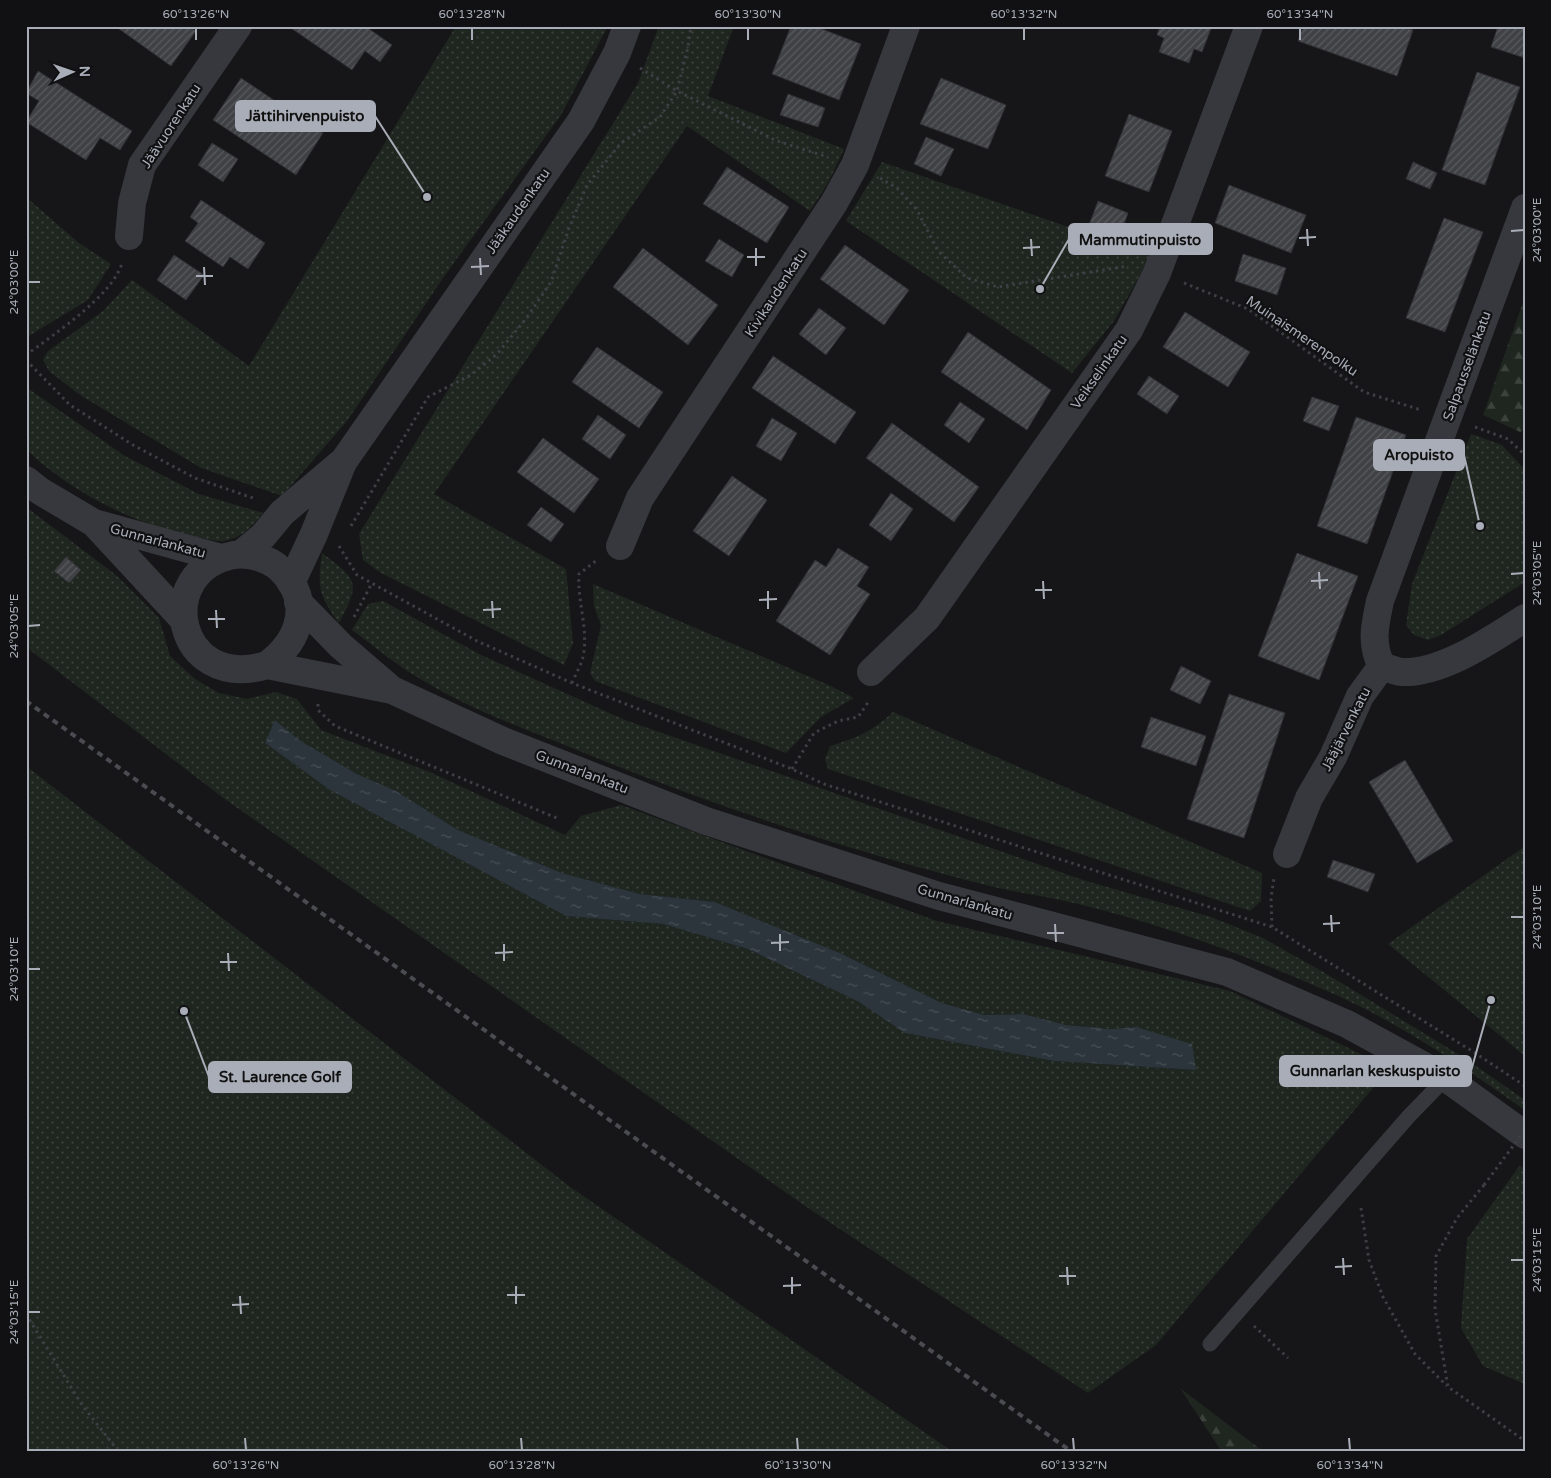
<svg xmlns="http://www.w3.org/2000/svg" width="1551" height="1478" font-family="'Varela Round',sans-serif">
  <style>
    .grass { fill: url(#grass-dots); fill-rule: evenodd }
    .forest { fill: url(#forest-firs) }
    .water { fill: url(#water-ripples) }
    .building { fill: url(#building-hatch); stroke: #303034 }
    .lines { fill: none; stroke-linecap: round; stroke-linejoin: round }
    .path { stroke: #3d3f44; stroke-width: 3; stroke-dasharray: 2.5 4; stroke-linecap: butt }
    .service { stroke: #37383d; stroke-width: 15 }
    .minor { stroke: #37383d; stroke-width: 28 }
    .tertiary { stroke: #37383d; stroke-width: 28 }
    .rail { stroke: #4a4c52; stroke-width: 4; stroke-dasharray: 6 5; stroke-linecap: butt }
    .path-bridge { stroke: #3d3f44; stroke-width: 3; stroke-dasharray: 2.5 4; stroke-linecap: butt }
    .ticks { fill: none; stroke: #a8adb8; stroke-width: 2 }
    .labels { text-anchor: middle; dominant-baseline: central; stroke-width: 4.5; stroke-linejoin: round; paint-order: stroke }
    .street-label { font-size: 14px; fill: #a8adb8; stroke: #111113 }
    .leader { fill: none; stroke: #a8adb8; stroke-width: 2 }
    .callout-dot { fill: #a8adb8; stroke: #111113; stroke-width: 2 }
    .callout { fill: #a8adb8; stroke: #a8adb8; stroke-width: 2 }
    .callout-label { font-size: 15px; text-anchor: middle; font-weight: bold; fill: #111 }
    .neatline { fill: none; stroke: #a8adb8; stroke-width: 2 }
    .ticks-label { font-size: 12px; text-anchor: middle; fill: #a8adb8 }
  </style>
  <defs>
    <pattern id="grass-dots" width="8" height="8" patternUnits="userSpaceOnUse" patternTransform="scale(1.25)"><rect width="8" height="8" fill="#1e261f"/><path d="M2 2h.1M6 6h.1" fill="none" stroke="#3c433d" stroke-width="1.8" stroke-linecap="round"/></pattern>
    <pattern id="forest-firs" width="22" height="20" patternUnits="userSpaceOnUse" patternTransform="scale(1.25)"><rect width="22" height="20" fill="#1e261f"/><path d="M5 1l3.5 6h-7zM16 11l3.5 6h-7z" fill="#3c433d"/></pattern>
    <pattern id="water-ripples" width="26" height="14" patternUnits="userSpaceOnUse" patternTransform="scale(1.25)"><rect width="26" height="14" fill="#2c353c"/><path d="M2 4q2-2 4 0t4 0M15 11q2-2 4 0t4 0" fill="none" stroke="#485056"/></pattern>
    <pattern id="building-hatch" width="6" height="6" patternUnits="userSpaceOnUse" patternTransform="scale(1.25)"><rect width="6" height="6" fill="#404145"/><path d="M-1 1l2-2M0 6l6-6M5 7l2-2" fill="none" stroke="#595a5e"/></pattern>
  </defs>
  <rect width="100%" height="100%" fill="#161618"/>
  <path class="grass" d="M456,26H608L561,115L443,278L347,421L282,496L201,468L80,395L49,371L43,360L47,352L103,311L132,280L249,366Z
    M659,26H734L708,96L844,149L828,183L810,211L687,126L434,494L566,569L573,643L564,665L381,573L363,560L359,534L638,83Z
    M882,162L1151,256L1114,321L1072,373L846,221Z
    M26,197L79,243L111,264L88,300L27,337Z
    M26,387L125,456L199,494L263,513C251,528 243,537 224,541C217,542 208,539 201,538C142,528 69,492 26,449Z
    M1471,434L1502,445L1525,470V582L1441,635L1428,640L1414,635L1406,625L1412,584Z
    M26,507L116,575L159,618L170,656L195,679L219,693L247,699L276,692L297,699L321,730L432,773L565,835L581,816L621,805L937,921L1230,991L1390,1068L1156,1345L1088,1393L811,1210L226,800L26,647ZM276,721L299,740L357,774L396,791L458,830L562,873L640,894L715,902L840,953L942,1003L984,1015L1023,1014L1066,1025L1111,1029L1136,1027L1196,1070L1054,1061L905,1033L859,1002L748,949L663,924L566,916L330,790L265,743Z
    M322,553C358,580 361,582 339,623C319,595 317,588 322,553Z
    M593,584L831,686L854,698L821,717L786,753L595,681L590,673L601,625L594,606Z
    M383,601L481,655L625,720L1083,880L1211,917L1263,938L1325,973L1463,1057L1525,1100L1523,1109C1460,1064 1392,1018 1320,988C1242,954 1161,924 1078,904C1049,897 1019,893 990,886C849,851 711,805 577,750C522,728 464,707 414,675C392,662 373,645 352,630L368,604Z
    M893,712L1262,873L1261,901L1250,911L828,769L825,759L830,746C854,739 875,730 893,712Z
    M26,766L569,1186L953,1452H26Z
    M1525,846V1056L1388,944Z
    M1520,1165L1525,1170V1384L1483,1366L1461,1328L1467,1239Z"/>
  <path class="forest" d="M1525,297V429L1520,432L1483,415Z
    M1180,1388L1264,1452H1222Z"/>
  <path class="water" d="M275,720L299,740L357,774L396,791L458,830L562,873L640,894L715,902L840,953L942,1003L984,1015L1023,1014L1066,1025L1111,1029L1136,1027L1192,1044L1196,1070L1054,1061L905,1033L859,1002L748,949L663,924L566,916L330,790L265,743Z"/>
  <path class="building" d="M115,26H189L196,31L171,66Z
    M288,26H365L392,45L380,62L365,51L352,70Z
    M791,26H814L861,44L839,100L772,74Z
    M1160,26H1212L1202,52L1194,49L1189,63L1159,52L1164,38L1157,35Z
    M1303,26H1401L1413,30L1397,76L1298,41Z
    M1498,26H1525V58L1491,47Z
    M38,71L132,131L120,150L100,138L86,160L26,122L39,101L26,93Z
    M1477,72L1520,87L1485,185L1442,170Z
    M241,78L323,133L296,175L213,120Z
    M941,78L1006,105L988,149L920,124Z
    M788,94L825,108L818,127L780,115Z
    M1129,114L1172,131L1149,192L1105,176Z
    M926,137L954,149L941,176L914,164Z
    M212,143L238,159L223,182L198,165Z
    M1413,162L1437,173L1430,189L1406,179Z
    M727,167L789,207L767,243L703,204Z
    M1229,185L1306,215L1291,253L1215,223Z
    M201,200L265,243L248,269L230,257L223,267L185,241L198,223L190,217Z
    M1098,201L1128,213L1117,244L1086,233Z
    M1444,218L1483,232L1445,332L1406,318Z
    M719,239L744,255L732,277L705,261Z
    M845,245L909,290L884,325L820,279Z
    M643,248L718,305L688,345L613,287Z
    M1243,254L1286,268L1277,295L1235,281Z
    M174,255L204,275L186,300L157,280Z
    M819,308L846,328L826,355L799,334Z
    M1185,312L1250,352L1228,387L1163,347Z
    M968,332L1051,390L1027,430L941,372Z
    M597,347L663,392L639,428L572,382Z
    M773,356L856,412L835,444L752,388Z
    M1149,376L1179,396L1167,414L1137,394Z
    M1312,397L1339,406L1329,431L1303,421Z
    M960,402L985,419L969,443L944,425Z
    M598,415L626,435L610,459L582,439Z
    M1356,417L1406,435L1367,544L1317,526Z
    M772,418L797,433L781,461L756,446Z
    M892,423L979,487L954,522L866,458Z
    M543,438L599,479L574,513L517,472Z
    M732,476L767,500L729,556L693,531Z
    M891,493L913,509L891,541L869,525Z
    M541,507L564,524L551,542L527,525Z
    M838,548L869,567L857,586L870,594L830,655L776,621L815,560L826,567Z
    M1297,553L1358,576L1319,680L1258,656Z
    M66,557L81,570L69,583L54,571Z
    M1181,666L1211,681L1200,704L1170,690Z
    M1229,694L1285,713L1244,838L1187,819Z
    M1151,717L1206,736L1196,766L1141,747Z
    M1405,760L1453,841L1417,863L1369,782Z
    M1333,860L1375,874L1368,892L1327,877Z"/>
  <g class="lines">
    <path class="path" d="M590,26L595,31
      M640,68L677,91L777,141L828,157
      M880,178L898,189L917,210L938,251L967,278L998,287L1128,266
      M1184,283L1248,309L1364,392L1421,410
      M26,355C53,335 113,295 122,263
      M26,360L70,405L133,445L195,478L256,499
      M1475,427L1508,439L1525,455
      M351,526L428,397L471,375L497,354L525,320L551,282L569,228L587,185L621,143L660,117L677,91L688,47L691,26
      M339,546L357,575L477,641L572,683L792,769L824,784L1272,927L1472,1051L1525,1086
      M354,617L372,583
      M572,683C575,676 579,668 582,661C590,632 577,603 579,574L597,560
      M318,704V710L335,726L557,818
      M792,769L814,733L838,721L858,717L869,701
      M1272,927L1271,898L1274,878
      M1484,1185L1457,1218L1436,1256L1435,1309L1448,1387L1525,1441
      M1361,1208L1369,1260L1383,1297L1415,1354L1447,1386
      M26,1314L82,1405L119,1452
      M1254,1326L1288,1358"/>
    <path class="service" d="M1210,1344L1409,1116L1446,1078"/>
    <path class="minor" d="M129,236L132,203L142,165L238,26
      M620,546L640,498L834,203L855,165L906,26
      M241,554L263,536L282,513L340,464
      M291,583L314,534L343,462L581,121L617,53L627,26
      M1382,666C1370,645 1375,624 1380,601L1525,208
      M871,672L927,618L1129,330L1157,273L1249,26
      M1287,854L1309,798L1333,757L1360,696L1382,666C1388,668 1395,671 1401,672C1442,674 1492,639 1525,618"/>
    <path class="tertiary" d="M26,480L40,491L94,523L221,558
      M94,523L183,619
      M298,602L341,646L391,689
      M267,665C301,640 313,601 280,569C268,558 249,553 234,555C152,570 175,693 267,665L392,690L503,741L706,821L939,896L1227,972L1347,1024L1446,1078L1525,1135"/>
    <path class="rail" d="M26,701L1072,1452"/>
    <path class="path-bridge" d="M1484,1185L1525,1130"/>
  </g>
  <path class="ticks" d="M196,28V40M472,28V40M748,28V40M1024,28V40M1300,28V40M1307,229L1308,246M1511,231L1524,230M1299,238L1316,237M1031,239L1032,256M756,248V266M1023,248L1040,247M747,257H765M480,258L481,275M204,267L205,285M471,267L489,266M196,276H213M28,282H40M1319,572L1320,589M1511,574L1524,573M1043,581L1044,599M1311,581L1328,580M1035,590H1052M768,591V609M759,600L777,599M492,601L493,618M216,610L217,628M483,610L501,609M208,619H225M28,626L40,625M1331,915L1332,932M1511,917H1524M1055,924L1056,942M1323,924L1340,923M1047,933H1064M780,934V951M771,943L789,942M504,944V961M228,953L229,971M495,953L513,952M220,962H237M28,969H40M1343,1258L1344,1275M1511,1260H1524M1067,1267L1068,1285M1335,1267L1352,1266M1059,1276H1076M792,1277V1294M516,1286V1304M783,1286L801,1285M507,1295H525M240,1296L241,1314M232,1305L249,1304M28,1312H40M245,1438L246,1450M521,1438L522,1450M797,1438L798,1450M1073,1438L1074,1450M1349,1438L1350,1450"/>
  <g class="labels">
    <g class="street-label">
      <text transform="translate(171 126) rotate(-57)">Jäävuorenkatu</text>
      <text transform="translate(518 211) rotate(-55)">Jääkaudenkatu</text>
      <text transform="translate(776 293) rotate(-57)">Kivikaudenkatu</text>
      <text transform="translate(1302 336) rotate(34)">Muinaismerenpolku</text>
      <text transform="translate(1467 366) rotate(-70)">Salpausselänkatu</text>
      <text transform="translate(1099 372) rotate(-55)">Veikselinkatu</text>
      <text transform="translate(158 541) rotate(15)">Gunnarlankatu</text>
      <text transform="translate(1346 729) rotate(-63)">Jääjärvenkatu</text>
      <text transform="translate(582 772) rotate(21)">Gunnarlankatu</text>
      <text transform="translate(965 902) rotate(16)">Gunnarlankatu</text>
    </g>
  </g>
  <path class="leader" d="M427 197L375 116M1040 289L1069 239M1480 526L1464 455M1491 1000L1471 1071M184 1011L209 1077"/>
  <g class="callout-dot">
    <circle cx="427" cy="197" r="5"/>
    <circle cx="1040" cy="289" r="5"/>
    <circle cx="1480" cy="526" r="5"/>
    <circle cx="1491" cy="1000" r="5"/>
    <circle cx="184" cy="1011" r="5"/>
  </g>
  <g class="callout">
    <rect x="236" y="101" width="139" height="30" rx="5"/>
    <rect x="1069" y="224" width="143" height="30" rx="5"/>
    <rect x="1374" y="440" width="90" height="30" rx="5"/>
    <rect x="1280" y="1056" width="191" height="30" rx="5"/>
    <rect x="209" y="1062" width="142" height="30" rx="5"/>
  </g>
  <g class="callout-label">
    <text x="305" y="121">Jättihirvenpuisto</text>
    <text x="1140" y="245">Mammutinpuisto</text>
    <text x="1419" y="460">Aropuisto</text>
    <text x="1375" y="1076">Gunnarlan keskuspuisto</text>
    <text x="280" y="1082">St. Laurence Golf</text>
  </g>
  <rect width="1551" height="1478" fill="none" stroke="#111113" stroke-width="55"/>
  <g transform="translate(72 72) rotate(88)" stroke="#111113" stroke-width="4" paint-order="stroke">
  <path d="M0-4L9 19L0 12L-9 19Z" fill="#a8adb8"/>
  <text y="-8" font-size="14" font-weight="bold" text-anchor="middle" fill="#a8adb8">N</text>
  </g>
  <rect x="28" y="28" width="1496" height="1422" class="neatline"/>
  <g class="ticks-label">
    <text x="196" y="18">60°13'26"N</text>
    <text x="472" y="18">60°13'28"N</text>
    <text x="748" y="18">60°13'30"N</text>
    <text x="1024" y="18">60°13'32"N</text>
    <text x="1300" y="18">60°13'34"N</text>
    <text transform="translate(1537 230) rotate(-90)" y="4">24°03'00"E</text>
    <text transform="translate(14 282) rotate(-90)" y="4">24°03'00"E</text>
    <text transform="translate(1537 573) rotate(-90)" y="4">24°03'05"E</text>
    <text transform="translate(14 626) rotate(-90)" y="4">24°03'05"E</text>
    <text transform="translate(1537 917) rotate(-90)" y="4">24°03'10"E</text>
    <text transform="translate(14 969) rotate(-90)" y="4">24°03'10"E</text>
    <text transform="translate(1537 1260) rotate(-90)" y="4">24°03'15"E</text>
    <text transform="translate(14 1312) rotate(-90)" y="4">24°03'15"E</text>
    <text x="246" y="1469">60°13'26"N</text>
    <text x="522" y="1469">60°13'28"N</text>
    <text x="798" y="1469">60°13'30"N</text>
    <text x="1074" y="1469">60°13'32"N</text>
    <text x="1350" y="1469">60°13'34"N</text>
  </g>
</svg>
